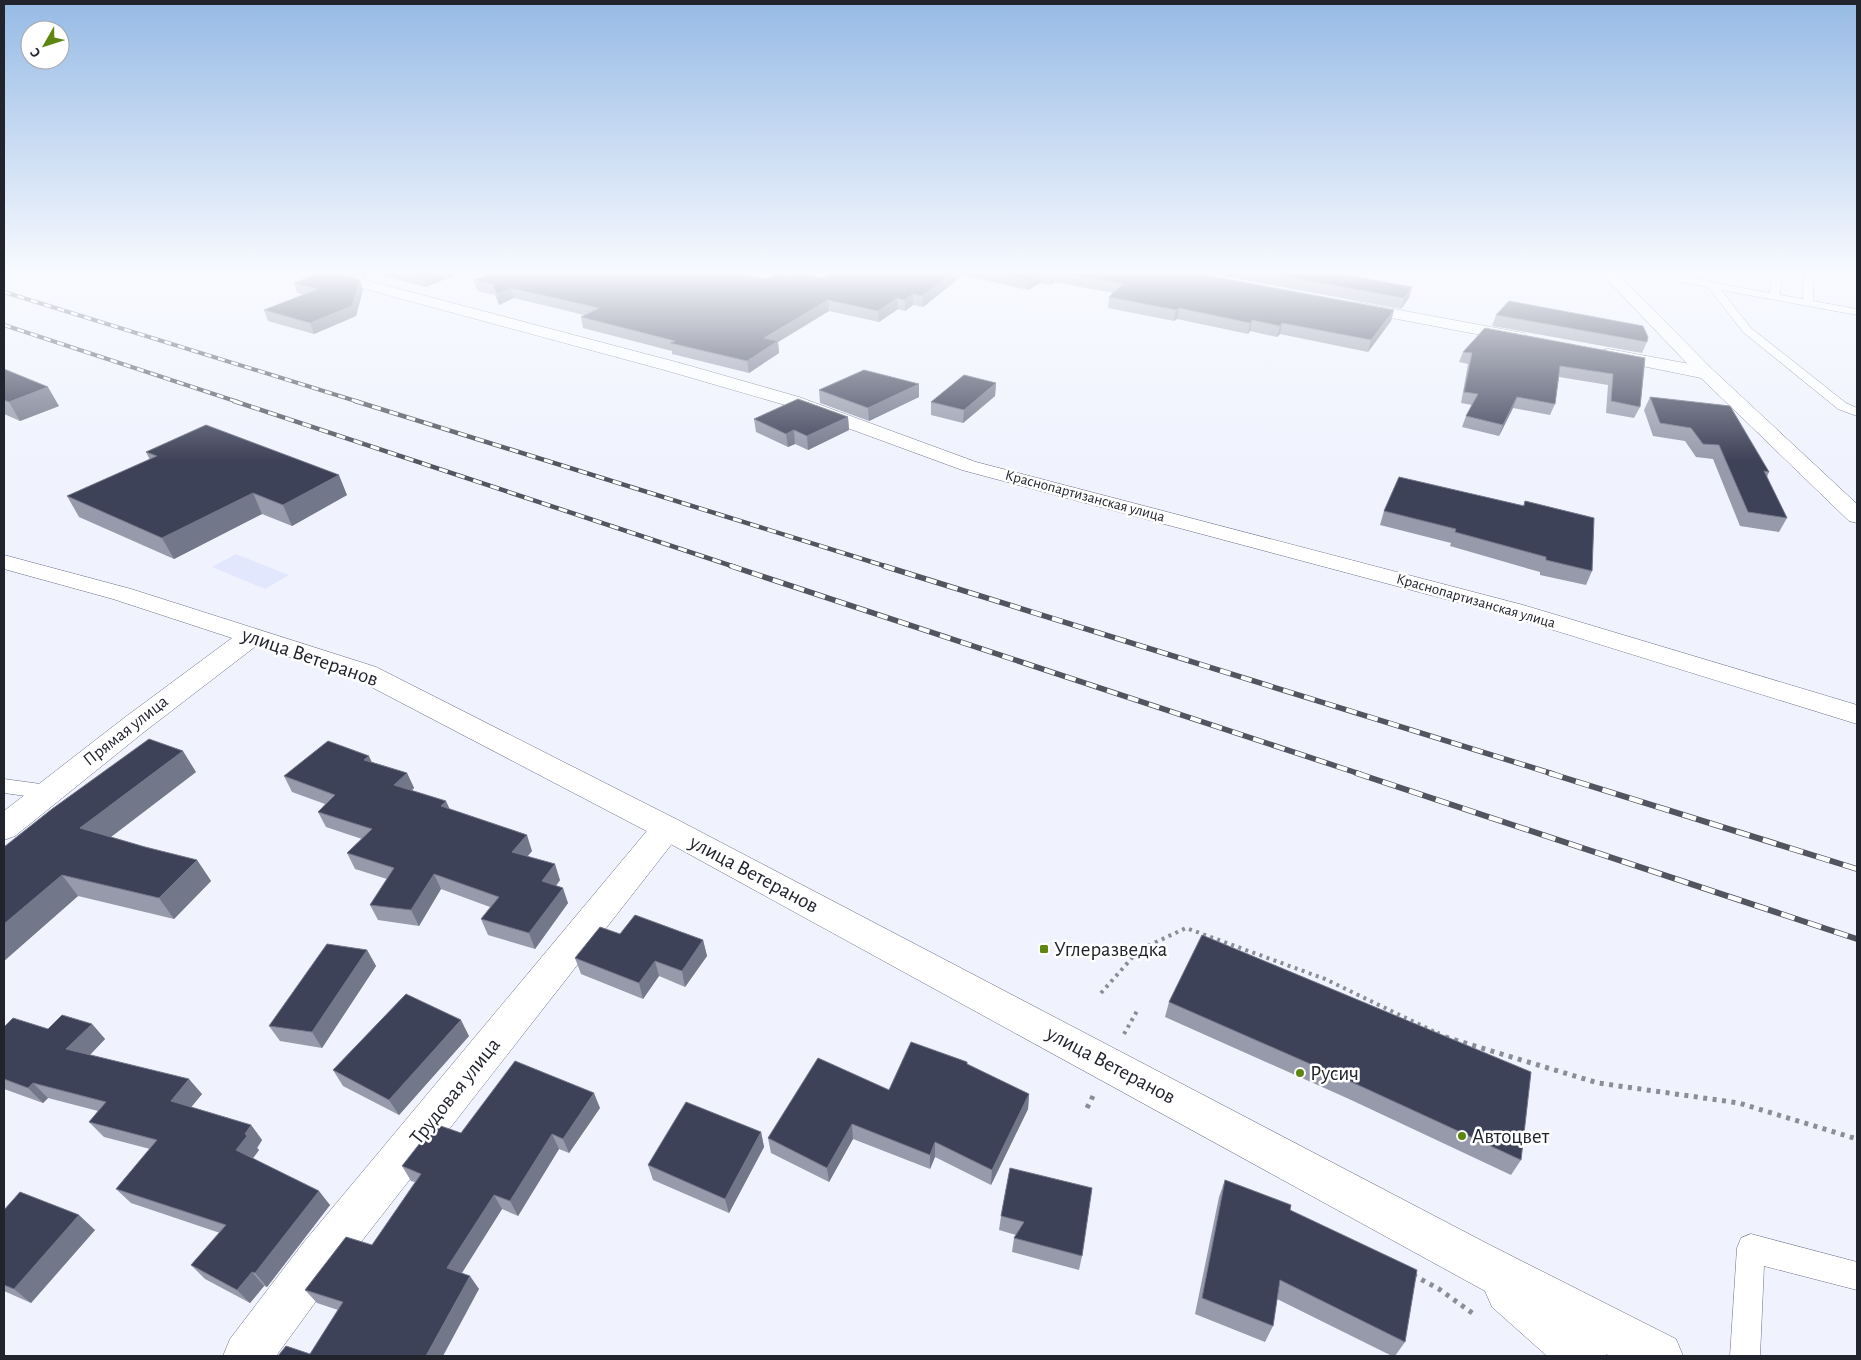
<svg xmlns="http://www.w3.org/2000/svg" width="1861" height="1360" font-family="'Alegreya Sans',sans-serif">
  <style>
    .built { fill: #e3e7fd }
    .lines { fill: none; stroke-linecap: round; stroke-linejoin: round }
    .service-casing { stroke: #6b6f88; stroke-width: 1 }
    .minor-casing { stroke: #6b6f88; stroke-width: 1 }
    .tertiary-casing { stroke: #6b6f88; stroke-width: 1 }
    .secondary-casing { stroke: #6b6f88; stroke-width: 1 }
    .path-far1 { stroke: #8a8c97; stroke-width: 4; stroke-dasharray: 3 4.5; stroke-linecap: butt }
    .path { stroke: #8a8c97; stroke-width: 5; stroke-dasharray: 4 5.5; stroke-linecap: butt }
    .service { fill: #fff; fill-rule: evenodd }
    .minor { fill: #fff; fill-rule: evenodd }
    .tertiary { fill: #fff; fill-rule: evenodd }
    .secondary { fill: #fff; fill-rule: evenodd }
    .rail-far3-casing { stroke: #52555f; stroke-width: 4 }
    .rail-far2-casing { stroke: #52555f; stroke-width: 4.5 }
    .rail-far1-casing { stroke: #52555f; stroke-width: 5.5 }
    .rail-casing { stroke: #52555f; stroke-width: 6 }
    .rail-far3 { stroke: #fff; stroke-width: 2.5; stroke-dasharray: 7; stroke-linecap: butt }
    .rail-far2 { stroke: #fff; stroke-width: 3; stroke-dasharray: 9; stroke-linecap: butt }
    .rail-far1 { stroke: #fff; stroke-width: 4; stroke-dasharray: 11; stroke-linecap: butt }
    .rail { stroke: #fff; stroke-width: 4.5; stroke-dasharray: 14; stroke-linecap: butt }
    .wall { fill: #979aab }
    .shaded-wall { fill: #73778a }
    .building { fill: #3e4258; stroke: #73778a }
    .poi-dot { fill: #5d860f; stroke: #fff; stroke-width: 2 }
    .labels { text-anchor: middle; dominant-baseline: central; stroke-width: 5; stroke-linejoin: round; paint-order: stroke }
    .far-street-label { font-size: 15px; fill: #21232d; stroke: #fff }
    .street-label { font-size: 18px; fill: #21232d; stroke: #fff }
    .near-street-label { font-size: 21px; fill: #21232d; stroke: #fff }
    .near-poi-label { font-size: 21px; fill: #21232d; stroke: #fff; text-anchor: start }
  </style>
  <rect width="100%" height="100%" fill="#f0f3fe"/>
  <path class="built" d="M236,554L289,575L265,589L212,567Z"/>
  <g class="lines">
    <g class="service-casing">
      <path id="service" d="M1632,271H1651L1770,293L1772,271H1782L1780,295L1803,299L1804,271H1814L1813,301L1857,309V315L1721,290L1751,328L1846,403L1857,408V416L1838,409L1743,332L1708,287L1637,274Z
        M4,779L48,785L55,787L58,792L55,797L48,799L4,793Z
        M1751,1234L1857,1262V1290L1764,1266L1760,1356H1730L1737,1248L1741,1238Z"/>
    </g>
    <g class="minor-casing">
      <path id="minor" d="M307,271H331L680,363L799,397L976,462L1523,605L1857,705V724L1505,615L962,470L785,405L668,371L310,274Z
        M1356,302L1518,332L1524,333L1527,337L1524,341L1518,342L1350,310L1348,307L1350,304Z
        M1609,349L1706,367L1712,369L1715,373L1712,377L1706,379L1603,358L1600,354L1603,350Z
        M667,816L678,820L683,828L678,836L336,1274L276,1356H223L230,1339L304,1242L656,820Z"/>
    </g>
    <g class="tertiary-casing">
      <path id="tertiary" d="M1599,271H1615L1712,369L1857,504V523L1849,521L1700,377Z"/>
    </g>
    <g class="secondary-casing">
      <path id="secondary" d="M4,555L131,589L376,667L678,820L1488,1244L1676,1339L1683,1356H1610L1606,1354L1607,1356H1547L1492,1307L1485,1291L656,836L356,679L256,646L144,732L15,836L4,840V811L124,718L232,638L113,599L4,569Z"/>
    </g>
    <path class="path-far1" d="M1101,993L1139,950L1186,928L1325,979L1439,1034
      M1124,1034L1137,1011"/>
    <path class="path" d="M1437,1033L1439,1034
      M1445,1037L1598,1083L1739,1103L1857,1139
      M1087,1108L1093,1096
      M1413,1275L1439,1289L1475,1315"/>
    <use href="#service" class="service"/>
    <use href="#minor" class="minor"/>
    <use href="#tertiary" class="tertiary"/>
    <use href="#secondary" class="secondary"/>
    <g class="rail-far3-casing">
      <path id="rail-far3" d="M4,292L359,402
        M4,325L238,402"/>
    </g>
    <g class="rail-far2-casing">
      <path id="rail-far2" d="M234,401L735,567
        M355,401L888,567"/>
    </g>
    <g class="rail-far1-casing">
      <path id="rail-far1" d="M731,566L1360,774
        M884,566L1553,774"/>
    </g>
    <g class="rail-casing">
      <path id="rail" d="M1356,773L1857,939
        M1549,773L1857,869"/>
    </g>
    <use href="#rail-far3" class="rail-far3"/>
    <use href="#rail-far2" class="rail-far2"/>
    <use href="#rail-far1" class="rail-far1"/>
    <use href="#rail" class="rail"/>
  </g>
  <path class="wall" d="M347,271H465L426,287L368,272L366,278L348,274Z
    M485,271H724L766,279L787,276L822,278L836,271H1182L1394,310L1391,321L1368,352L1280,334L1277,337L1250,331L1248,334L1177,319L1174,321L1108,308L1109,297L1113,293L1054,282L1050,285L1040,283L1028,290L963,275L923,307L913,305L905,311L898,309L879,322L829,311L778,342L779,353L749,373L672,354V351L583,328L581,317L584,315L514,298L499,305L495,295L477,291L474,280L487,275Z
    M1195,271H1323L1412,287L1409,298L1401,309Z
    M294,283L363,290L356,316L314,334L268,321L264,310L304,295L297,293Z
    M1496,315L1647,342L1642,353L1492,326Z
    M1463,352L1645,358L1640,407L1634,418L1606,413L1608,385L1559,377L1555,404L1550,415L1513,408L1499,436L1462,427L1466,416L1472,405L1461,403L1468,364L1459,362Z
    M4,369L59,406L20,421L4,414Z
    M996,383L995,396L963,423L931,415V402Z
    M919,384V397L869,421L820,403L819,390Z
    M1650,397L1769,472L1767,477L1787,518L1779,532L1740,526L1713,459L1696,457L1685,441L1653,436L1644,410Z
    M848,417L849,430L808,450L795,444L788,447L756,432L754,419Z
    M146,452L347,495L292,526L262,514L174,559L79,517L67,496L150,460Z
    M1525,501L1592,571L1586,585L1540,575V572L1450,546L1451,543L1380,525L1384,511L1523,506Z
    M372,762L407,773L414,788L412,790L532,851L527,857L560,880L556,886L568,903L535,949L488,935L481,919L490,907L441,889L419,926L378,920L370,905L387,879L355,869L347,853L362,839L326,827L318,812L325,804L292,792L284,776Z
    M196,772L111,837L145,847L197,860L211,881L174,919L78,896L4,961V847Z
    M620,934L703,940L707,956L685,987L659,976L643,999L581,974L575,958Z
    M1202,935L1521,1160L1511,1175L1349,1099L1165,1017L1169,1002Z
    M367,950L376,966L322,1048L280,1041L269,1026Z
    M92,1024L105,1039L90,1055L202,1094L191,1107L251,1125L262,1140L257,1148L259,1150L253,1158L330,1205L267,1287L264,1286L250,1303L205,1279L191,1265L220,1233L131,1203L116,1189L150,1149L104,1137L89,1122L98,1111L48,1098L43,1103L4,1089V1027L48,1029Z
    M469,1036L399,1115L343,1086L333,1070Z
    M967,1062V1065L1029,1094L1028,1109L991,1185L935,1157L930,1169L853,1139L829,1182L771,1153L768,1138L889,1090Z
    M600,1108L569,1153L559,1149L518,1216L502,1209L462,1273L479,1289L310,1354L338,1310L317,1303L305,1290L372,1245L415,1182L411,1181L402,1166L461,1133Z
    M761,1132L764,1147L729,1213L653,1180L648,1165Z
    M1010,1168L1082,1256L1079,1270L1012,1252L1014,1238L1016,1235L999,1230L1001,1216Z
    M1225,1180L1290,1210L1405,1342L1395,1356H1392L1277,1299L1273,1326L1265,1342L1195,1314L1219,1197Z
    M4,1210L95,1230L31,1303L4,1291Z"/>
  <path class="shaded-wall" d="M364,271H367L368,272L366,278Z
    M438,271H465L426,287L423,277Z
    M956,271H963V275L923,307L922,296Z
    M1040,272V283L1028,290V280Z
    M1055,272L1054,282L1050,285L1051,274Z
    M360,280L363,290L356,316L314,334L310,323Z
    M1412,287L1409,298L1401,309L1404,298Z
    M511,288L514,298L499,305L497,294Z
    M913,294V305L905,311V300Z
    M897,298L898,309L879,322L878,311Z
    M828,300L829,311L778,342L779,353L749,373L747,361L764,338Z
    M1179,308L1177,319L1174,321L1176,310Z
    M1394,310L1391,321L1368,352L1371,340Z
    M1252,320L1250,331L1248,334L1250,323Z
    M1282,323L1280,334L1277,337L1280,326Z
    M996,383L995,396L963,423L964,410Z
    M919,384V397L869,421L868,408Z
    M48,387L59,406L20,421L9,402Z
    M1517,397L1513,408L1499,436L1503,425Z
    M848,417L849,430L808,450L807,436Z
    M794,430L795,444L788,447L786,434Z
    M339,475L347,495L292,526L283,505Z
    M253,493L262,514L174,559L162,538Z
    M183,751L196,772L95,849L80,828Z
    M369,756L376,771L364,760Z
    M407,773L414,788L401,801L394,785Z
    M446,801L453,816L441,806Z
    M527,835L532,851L517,868L512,852Z
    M197,860L211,881L174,919L159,898Z
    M555,864L560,880L547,897L542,881Z
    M434,874L441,889L419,926L411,910Z
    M62,875L78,896L4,961V924Z
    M563,888L568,903L535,949L529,933Z
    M703,940L707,956L685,987L682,971Z
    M367,950L376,966L322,1048L312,1032Z
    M655,961L659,976L643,999L639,983Z
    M461,1020L469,1036L399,1115L389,1100Z
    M92,1024L105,1039L80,1065L66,1049Z
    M189,1079L202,1094L184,1116L171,1101Z
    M33,1083L48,1098L43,1103L28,1088Z
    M594,1093L600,1108L569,1153L563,1139Z
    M1029,1094L1028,1109L991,1185L992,1170Z
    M852,1124L853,1139L829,1182L827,1168Z
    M251,1125L262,1140L257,1148L259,1150L248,1165L236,1150L245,1134Z
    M761,1132L764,1147L729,1213L725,1199Z
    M552,1134L559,1149L518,1216L510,1201Z
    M935,1142V1157L930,1169V1155Z
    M319,1191L330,1205L267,1287L255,1273Z
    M494,1195L502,1209L456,1282L447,1268Z
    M79,1215L95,1230L31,1303L14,1289Z
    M252,1272L264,1286L250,1303L237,1290Z
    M470,1276L479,1289L443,1356H426Z"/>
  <path class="building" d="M325,271L360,280L352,306L310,323L264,310L318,289L294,283Z
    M399,271H438L423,277Z
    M487,271H724L766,279L777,274L787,276L795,272L822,278L836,271H956L922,296L913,294L905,300L897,298L878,311L828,300L764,338L778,341L747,361L670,343L675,341L581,317L599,308L511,288L497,294L492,284L474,280L488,274Z
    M989,271H1182L1394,310L1371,340L1282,323L1280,326L1252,320L1250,323L1179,308L1176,310L1109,297L1123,284L1055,272L1051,274L1040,272L1028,280Z
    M1254,271H1323L1412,287L1404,298Z
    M1509,301L1643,326L1648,337L1647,342L1496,315Z
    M1485,328L1645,358L1640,407L1611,401L1613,374L1560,366L1555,404L1517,397L1503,425L1466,416L1478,394L1464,392L1472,353L1463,352Z
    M4,369L48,387L9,402L4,400Z
    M864,370L919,384L868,408L819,390Z
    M964,375L996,383L964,410L931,402Z
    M1650,397L1730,406L1769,472L1764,471L1787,518L1748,512L1719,445L1703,444L1691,428L1660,423Z
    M798,399L848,417L807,436L794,430L786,434L754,419Z
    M206,425L339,475L283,505L253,493L162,538L67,496L157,456L146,452Z
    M1399,477L1524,506L1525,501L1594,518L1592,571L1546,560V557L1455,532L1456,529L1384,511Z
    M149,739L183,751L80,828L145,847L197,860L159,898L62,875L4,924V847L52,809Z
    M328,741L369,756L364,760L407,773L394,785L446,801L441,806L527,835L512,852L555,864L542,881L563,888L529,933L481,919L499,897L434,874L411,910L370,905L394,868L347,853L372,829L318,812L335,795L284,776Z
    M635,915L703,940L682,971L655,961L639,983L575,958L600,927L620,934Z
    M1202,935L1531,1072L1521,1160L1356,1084L1169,1002Z
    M327,944L367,950L312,1032L269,1026Z
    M406,994L461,1020L389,1100L333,1070Z
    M62,1015L92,1024L66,1049L189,1079L171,1101L251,1125L245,1134L247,1136L236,1150L319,1191L255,1273L252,1272L237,1290L191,1265L226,1225L116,1189L157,1140L89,1122L106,1102L33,1083L28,1088L4,1079V1027L13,1018L48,1029Z
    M911,1042L967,1062V1064L1029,1094L992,1170L935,1142L930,1155L852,1124L827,1168L768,1138L818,1058L889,1090Z
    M515,1061L594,1093L563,1139L552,1134L510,1201L494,1195L447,1268L470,1276L426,1356H278L286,1346L310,1354L343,1302L305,1290L346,1237L372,1245L421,1174L402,1166L435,1124L461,1133Z
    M686,1102L761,1132L725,1199L648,1165Z
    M1010,1168L1092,1188L1082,1256L1014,1238L1024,1222L1001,1216Z
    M1225,1180L1291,1205L1290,1210L1417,1270L1405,1342L1280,1280L1273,1326L1202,1298Z
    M20,1192L79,1215L14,1289L4,1285V1210Z"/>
  <linearGradient id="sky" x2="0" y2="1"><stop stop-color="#96bae5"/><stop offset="0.59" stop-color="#f8faff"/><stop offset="1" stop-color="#f8faff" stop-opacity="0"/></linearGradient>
  <rect width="1861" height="461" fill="url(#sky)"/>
  <g class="poi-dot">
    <rect x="1039" y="944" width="10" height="10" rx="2.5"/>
    <circle cx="1300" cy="1073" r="5"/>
    <circle cx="1462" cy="1136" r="5"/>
  </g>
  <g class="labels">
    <g class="far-street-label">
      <text transform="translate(1085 496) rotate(15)">Краснопартизанская улица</text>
      <text transform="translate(1476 601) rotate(16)">Краснопартизанская улица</text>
    </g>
    <g class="street-label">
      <text transform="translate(126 731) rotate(-38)">Прямая улица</text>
    </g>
    <g class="near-street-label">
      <text transform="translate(310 657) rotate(19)">улица Ветеранов</text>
      <text transform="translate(754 874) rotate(28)">улица Ветеранов</text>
      <text transform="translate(1111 1065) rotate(28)">улица Ветеранов</text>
      <text transform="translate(455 1091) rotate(-51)">Трудовая улица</text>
    </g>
    <g class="near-poi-label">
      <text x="1054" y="949">Углеразведка</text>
      <text x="1310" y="1073">Русич</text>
      <text x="1472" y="1136">Автоцвет</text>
    </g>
  </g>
  <rect width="1861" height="1360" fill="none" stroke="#21232d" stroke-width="10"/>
  <g transform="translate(45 45) rotate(231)"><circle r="24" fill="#ffffff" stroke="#a6a7ab"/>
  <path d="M0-4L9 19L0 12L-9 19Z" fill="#5d860f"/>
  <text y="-8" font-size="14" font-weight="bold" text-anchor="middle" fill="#21232d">С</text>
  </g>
</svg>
